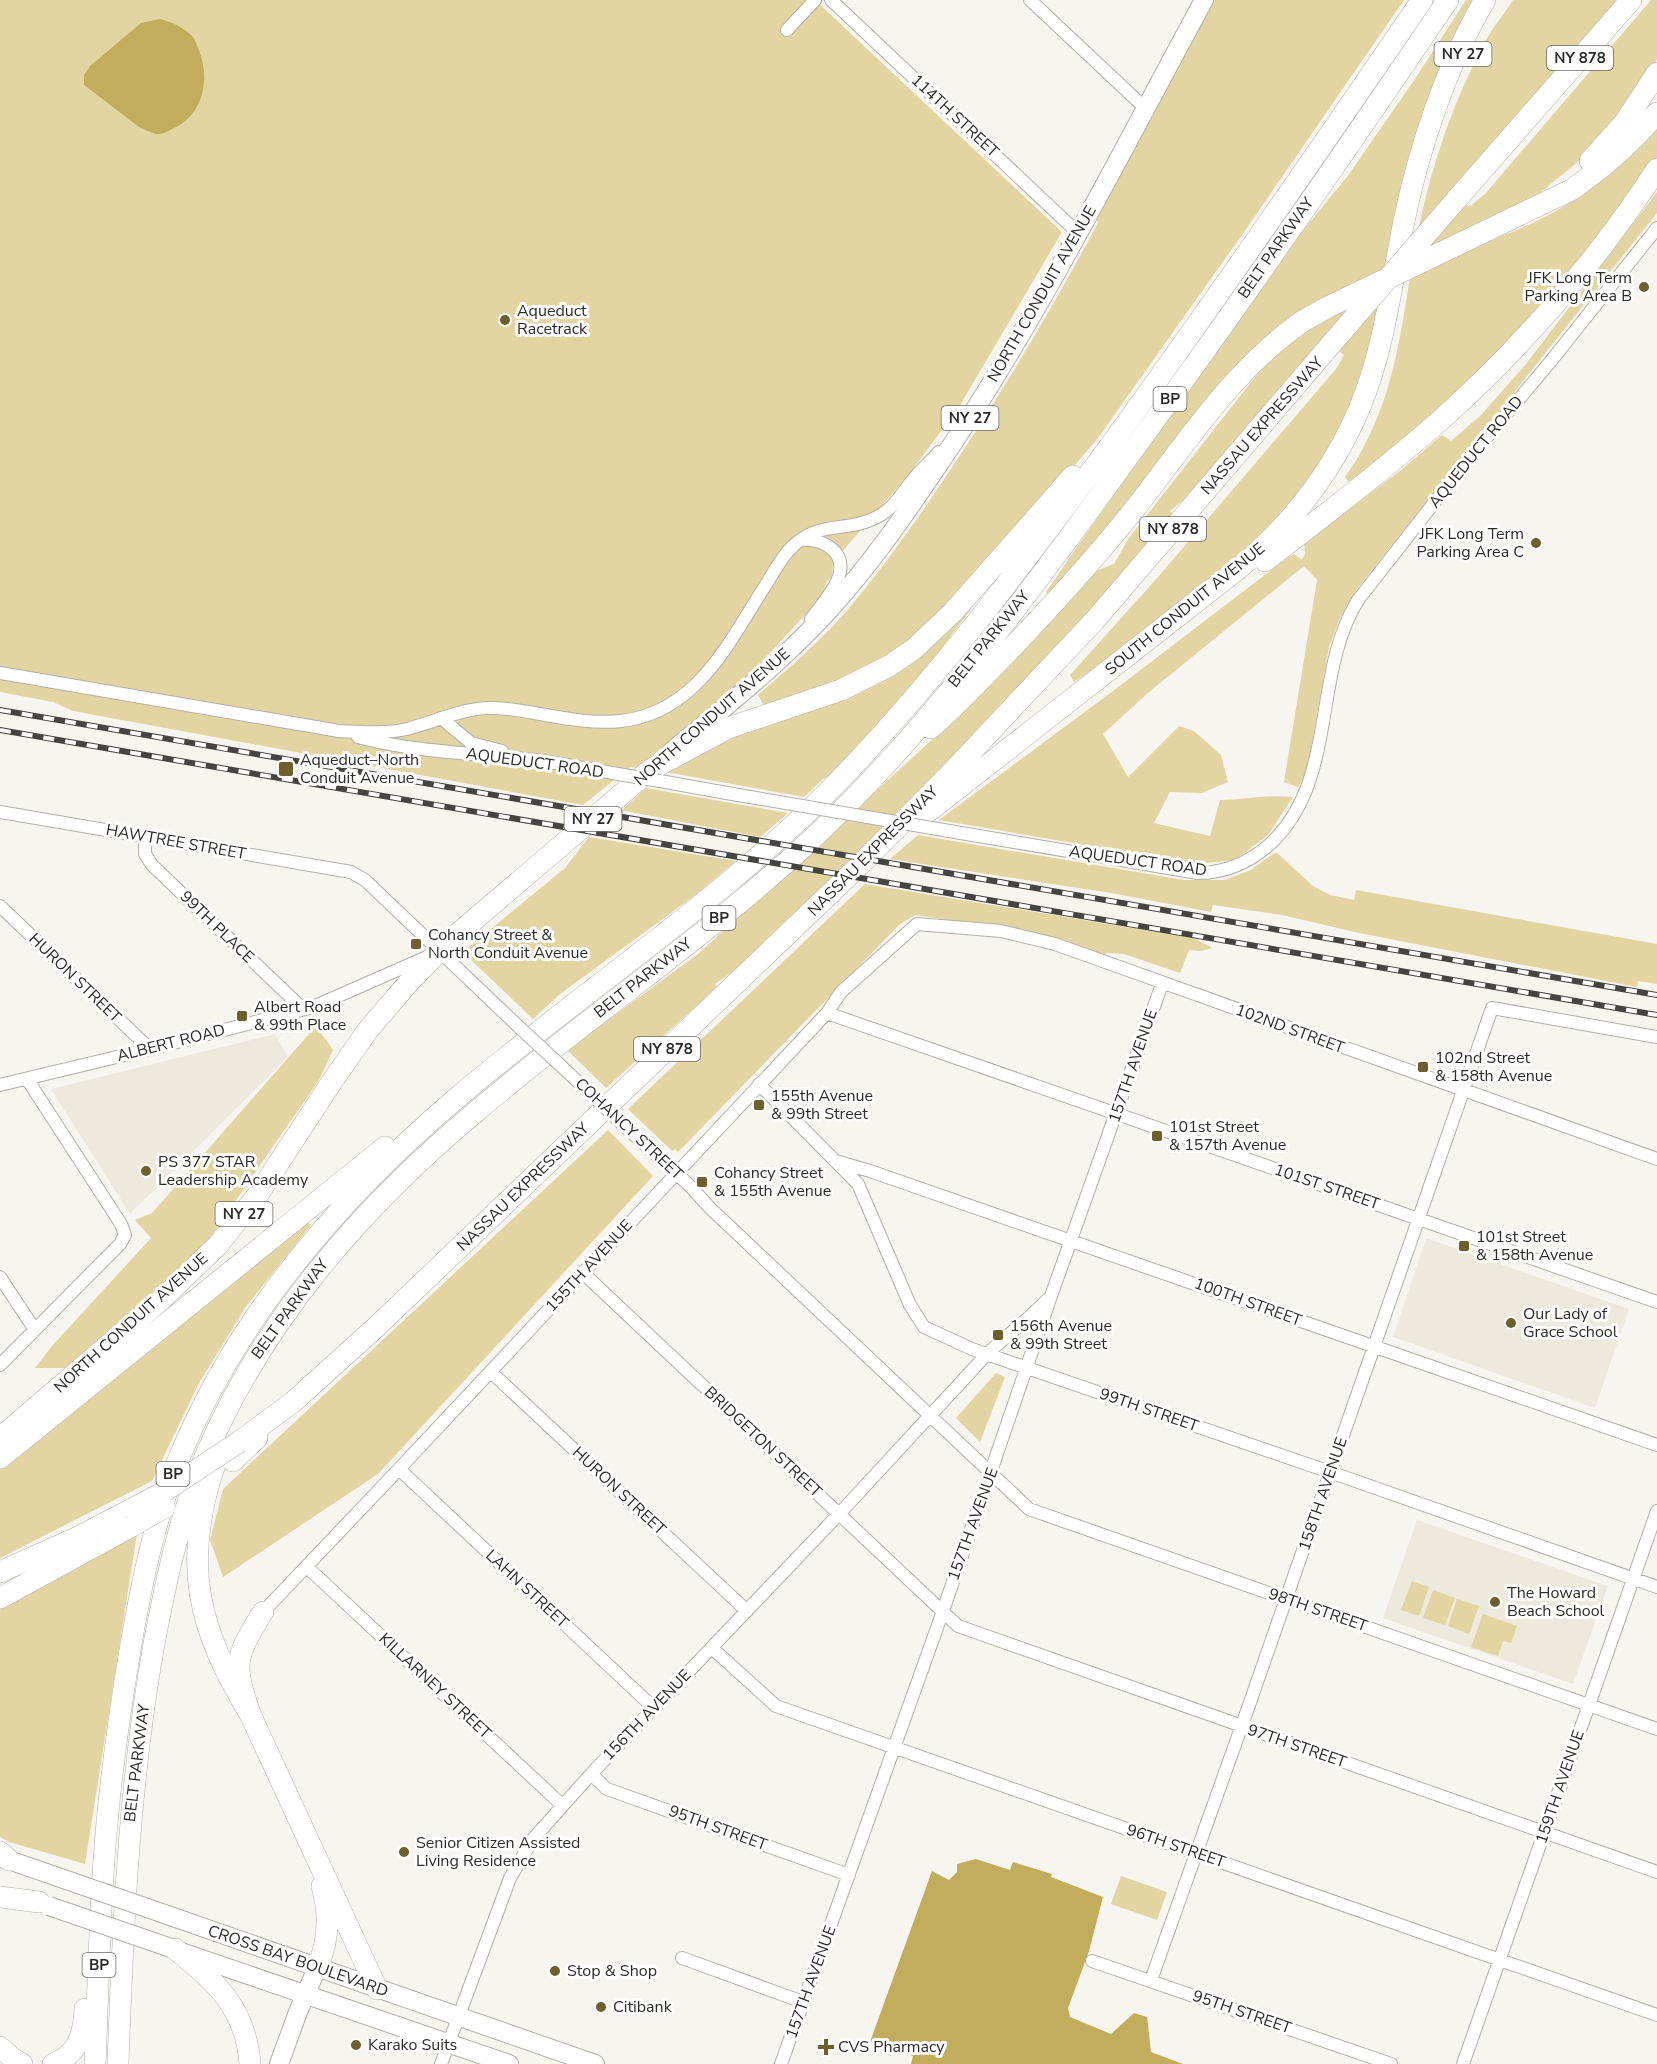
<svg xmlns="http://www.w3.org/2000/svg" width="1657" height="2064" font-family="'Nunito Sans',sans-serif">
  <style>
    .built { fill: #ede9dc }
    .green { fill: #e2d5a1 }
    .water { fill: #c2ad5d }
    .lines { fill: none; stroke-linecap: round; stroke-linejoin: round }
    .street-casing { stroke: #b2b0aa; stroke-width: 14 }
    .primary-casing { stroke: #b2b0aa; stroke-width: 20 }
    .highway-casing { stroke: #b2b0aa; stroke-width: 22 }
    .street { stroke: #fff; stroke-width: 12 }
    .primary { stroke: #fff; stroke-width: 18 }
    .highway { stroke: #fff; stroke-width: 21 }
    .rail-casing { stroke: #454441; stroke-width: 6 }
    .rail { stroke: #fff; stroke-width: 4; stroke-dasharray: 11; stroke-linecap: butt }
    .street-bridge-casing { stroke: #b2b0aa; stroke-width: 14; stroke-linecap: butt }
    .primary-bridge-casing { stroke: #b2b0aa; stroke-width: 20; stroke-linecap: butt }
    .highway-bridge-casing { stroke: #b2b0aa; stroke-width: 22; stroke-linecap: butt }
    .street-bridge { stroke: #fff; stroke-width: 12 }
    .primary-bridge { stroke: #fff; stroke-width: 18 }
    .highway-bridge { stroke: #fff; stroke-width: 21 }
    .poi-dot { fill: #6d602d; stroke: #fff; stroke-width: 2 }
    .labels { text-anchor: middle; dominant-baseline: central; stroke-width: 6; stroke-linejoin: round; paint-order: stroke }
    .shield { fill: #fff; stroke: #6b6b69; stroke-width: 1.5 }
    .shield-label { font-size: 15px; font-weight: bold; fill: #2c2b29 }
    .street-label { font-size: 16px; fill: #2c2b29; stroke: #fff }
    .poi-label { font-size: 16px; fill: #2c2b29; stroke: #fff; text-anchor: start }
  </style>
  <rect width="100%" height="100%" fill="#f7f5ef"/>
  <path class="built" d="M275,1034L288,1057L130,1214L51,1089Z
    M1426,1238L1629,1309L1595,1408L1393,1337Z
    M1417,1520L1608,1586L1573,1684L1383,1618Z"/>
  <path class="green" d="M0,0H815L1062,232L959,407L906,478L833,562L832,578L827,581L824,587L828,589L821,598L751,673L638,768L630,767L583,805L73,711L53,702L0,692Z
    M1212,0H1404L1244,232L1098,438L985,570L893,658L766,710L758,695C788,669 818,643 844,614C886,565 923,511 959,457C1009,381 1055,303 1098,223L1096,217Z
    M1466,0H1478L1380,318L1347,421L1321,467L1280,521L1255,539L1258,544L1117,654L1074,682L1070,675L1158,577L1336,369L1344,355L1326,340L1194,491L1170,511L1174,516L1145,551L940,774L737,969L715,984L717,987L606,1088L567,1050L698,954L948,725L1093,572L1114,564L1129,538L1255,377L1283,347L1305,332L1294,314L1254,349L1096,547L1091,544L1050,597L1046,592L1081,541L1299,235L1347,177L1415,79Z
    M1513,0H1621L1452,192L1469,207L1485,194L1651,0H1657V59L1641,90L1595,148L1536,196L1498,237C1539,223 1581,199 1614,170C1630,156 1643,138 1657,122V158L1603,234L1491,363L1351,484L1345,477C1352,467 1359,457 1364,446C1401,378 1404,299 1419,226C1433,161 1454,100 1485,42C1493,27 1504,14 1513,0Z
    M1657,192V213L1357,589L1340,618L1329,647L1309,759L1304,778L1298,787L1284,782L1317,580L1304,566L1149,692L1103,734L1128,777L1179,726L1194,731L1221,755L1228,782L1202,793L1170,792L1154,823L1210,836L1220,800C1245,800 1269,794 1293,797L1268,835L1235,860L1195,864L939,820L1113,691L1287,558L1294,554L1302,560L1305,554L1304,543L1401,470L1442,435L1451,441L1481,415L1526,364Z
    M971,609L927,668L831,777L824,778L804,797L665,772L704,746L802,709L961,611Z
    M646,788L788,813L760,837L625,811L622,813H619Z
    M918,835L1184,880H1224L1251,870L1274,853H1277L1313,886L1330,895L1354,900L1356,890L1657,944V984L1638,981L1637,987L1359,933L1282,915L1213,905L1211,912L1111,893L890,859Z
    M589,837L736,861L698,893L560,994L533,1019L469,958L464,951L565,868Z
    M865,884L1193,938L1213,948L1201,951L1189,950L1180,973L1124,954L1106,953L1104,956L1007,928L915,915L899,925L678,1152L675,1149L672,1151L628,1109Z
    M316,1026L333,1050L319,1080L205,1245L70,1368H35L52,1346L151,1238L135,1220L152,1213Z
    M608,1130L653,1176L378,1474L223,1577L210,1540L223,1489Z
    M304,1220L311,1225L245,1308L199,1383L152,1481L0,1558V1467Z
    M996,1373L1005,1377L980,1442L956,1418Z
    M137,1534L85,1864L9,1842L0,1837V1609Z
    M1412,1581L1429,1587L1419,1616L1401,1610Z
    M1433,1590L1455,1598L1445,1625L1423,1618Z
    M1457,1599L1479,1606L1469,1634L1448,1626Z
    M1483,1614L1517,1626L1511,1643L1503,1641L1498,1656L1471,1647Z
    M1121,1876L1167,1892L1157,1920L1111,1904Z"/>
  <path class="water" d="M160,19C172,22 183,27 192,36C195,39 196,44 198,48C210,74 205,111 178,126C173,128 166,133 161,134C154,135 146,130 139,127L84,85V75L90,66L141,23Z
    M976,1859L1010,1870L1013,1862L1052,1874L1051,1877L1103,1897L1089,1951L1068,2008L1070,2017L1111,2034L1134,2013L1147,2017L1151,2052L1183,2064H911L913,2056L870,2042L932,1871L949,1880L957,1872V1864Z"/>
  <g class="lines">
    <g class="street-casing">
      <path id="street" d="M831,0L1078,233
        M1030,0L1145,108
        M787,30L815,0
        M800,540C812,539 823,541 832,549C856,570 823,602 811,619
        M0,673L339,731C362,732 385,734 407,729C434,722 458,710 486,708C504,707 522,711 540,714C599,725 646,731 694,686C724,658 744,618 767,583C775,570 782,556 793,546C820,520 847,533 877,517C893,509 900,496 911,482C919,471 930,462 939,452
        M441,718L471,743L502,751
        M358,737C417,753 480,753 541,761C567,764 592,770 618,774
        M660,781L721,792
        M0,812L351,872L365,880L520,1028
        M961,833L1198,873C1226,873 1248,863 1269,845C1339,781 1311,676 1358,600L1466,462L1551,361L1657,228
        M145,837V854L152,865L303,1009
        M0,906L150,1049
        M827,1013L1657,1302
        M560,1065L596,1099
        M759,1084L858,1184L910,1305L924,1327L972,1349L1330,1472L1657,1587
        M0,1085L150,1049L313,1007L427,957
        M618,1120L688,1184L710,1208L1029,1509L1657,1729
        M839,1162L870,1171L1657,1445
        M582,1272L958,1626L1657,1872
        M0,1277L35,1330
        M0,1365L120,1244L125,1235L121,1224L27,1079
        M491,1372L747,1611
        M399,1469L654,1708
        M307,1567L562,1805
        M263,1612L399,1469L827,1013L841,992L917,924L1001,931L1055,944L1657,1159
        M712,1648L776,1706L1657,2015
        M591,1774L607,1789L849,1875
        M682,1958L803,2002
        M1092,1961L1391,2064
        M1151,1980L1247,1711L1492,1008L1657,1037
        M441,2064L510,1878L533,1839L591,1774L840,1513L987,1354C1007,1335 1028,1320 1048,1299
        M781,2064L943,1611L1051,1296L1162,984
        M1463,2064L1657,1511"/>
    </g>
    <g class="primary-casing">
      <path id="primary" d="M670,753C725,707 782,662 830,609C870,565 904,516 937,467C1038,319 1118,158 1204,0
        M0,1857L55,1876
        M176,1918L595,2064
        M181,1952L509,2064
        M279,2064L298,2012L317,1968"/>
    </g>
    <g class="highway-casing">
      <path id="highway" d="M1590,161L1625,122L1657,73
        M1456,200L1631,0
        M1488,230L1571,190C1603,168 1632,143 1657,113
        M1265,561C1325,515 1386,468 1443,418C1524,345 1597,261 1657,169
        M931,728C957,705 981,679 1006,654C1050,608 1093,561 1133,511C1186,444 1232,370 1303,321
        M929,811L1238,569C1291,525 1333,471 1360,407C1384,349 1391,287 1403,226C1418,151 1446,66 1485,0
        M0,1438L162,1299L218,1245L259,1193L333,1080L368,1030L410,981L448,942L650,770L728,728L841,690L889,666L914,649L953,612L1073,476
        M239,1442L293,1402L374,1329L859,866L953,771L1095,620L1333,342
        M0,1458L385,1147
        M233,1461L257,1438
        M215,1464C181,1564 198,1629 251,1716
        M0,1572L78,1537L134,1508
        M0,1598L130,1527
        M263,1612C234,1658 233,1665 251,1716L377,1989
        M0,1852L9,1860
        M0,1897L39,1902
        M175,1949C216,1982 246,2008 250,2064
        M317,1968C329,1941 330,1914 322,1886
        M0,2047L12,2058L22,2064
        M53,2064C78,2055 84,2033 85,2009
        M95,2064C98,1996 99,1928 104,1860C109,1787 119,1715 131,1644C142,1581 155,1518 179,1458C238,1315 340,1197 458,1097C587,987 733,894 850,769C941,673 1021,567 1099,461C1210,309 1316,155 1422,0
        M118,2064C123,1923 129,1783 154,1644C166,1581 179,1518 204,1459C263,1319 363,1206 478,1110C601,1005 739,916 852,800C952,698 1041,577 1125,461C1236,310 1343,155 1448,0"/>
    </g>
    <use href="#street" class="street"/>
    <use href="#primary" class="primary"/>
    <use href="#highway" class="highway"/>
    <g class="rail-casing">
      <path id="rail" d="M0,710L1657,995
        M0,730L1657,1015"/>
    </g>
    <use href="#rail" class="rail"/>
    <g class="street-bridge-casing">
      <path id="street-bridge" d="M618,774L660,781
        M721,792L961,833
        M520,1028L560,1065
        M596,1099L618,1120"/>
    </g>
    <g class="primary-bridge-casing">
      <path id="primary-bridge" d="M55,1876L176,1918
        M49,1906L171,1948"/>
    </g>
    <g class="highway-bridge-casing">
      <path id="highway-bridge" d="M1303,321L1328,307L1488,230
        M1333,342L1456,200
        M134,1508L160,1494L239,1442
        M130,1527L164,1508"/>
    </g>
    <use href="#street-bridge" class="street-bridge"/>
    <use href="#primary-bridge" class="primary-bridge"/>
    <use href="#highway-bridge" class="highway-bridge"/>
  </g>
  <g class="poi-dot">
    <circle cx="1644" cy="287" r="6"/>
    <circle cx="505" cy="320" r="6"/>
    <circle cx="1536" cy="543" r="6"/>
    <rect x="278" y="761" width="16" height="16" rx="3"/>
    <rect x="410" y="938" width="12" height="12" rx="3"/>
    <rect x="236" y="1010" width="12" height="12" rx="3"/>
    <rect x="1417" y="1061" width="12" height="12" rx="3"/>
    <rect x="753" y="1099" width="12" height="12" rx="3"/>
    <rect x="1151" y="1130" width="12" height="12" rx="3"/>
    <circle cx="146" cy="1171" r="6"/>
    <rect x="696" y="1176" width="12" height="12" rx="3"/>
    <rect x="1458" y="1240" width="12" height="12" rx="3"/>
    <circle cx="1511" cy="1323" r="6"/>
    <rect x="992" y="1329" width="12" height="12" rx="3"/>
    <circle cx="1495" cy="1602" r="6"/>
    <circle cx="404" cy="1852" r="6"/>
    <circle cx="555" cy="1971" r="6"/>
    <circle cx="601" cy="2007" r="6"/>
    <circle cx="356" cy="2045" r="6"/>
    <path d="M823 2038h6v6h6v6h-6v6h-6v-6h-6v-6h6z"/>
  </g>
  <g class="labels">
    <g class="shield">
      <rect x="1434.5" y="42" width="57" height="24" rx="4.5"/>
      <rect x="1547" y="46" width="66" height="24" rx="4.5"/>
      <rect x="1153.5" y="387" width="33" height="24" rx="4.5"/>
      <rect x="941.5" y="406" width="57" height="24" rx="4.5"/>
      <rect x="1140" y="517" width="66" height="24" rx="4.5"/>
      <rect x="564.5" y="807" width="57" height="24" rx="4.5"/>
      <rect x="702.5" y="906" width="33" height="24" rx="4.5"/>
      <rect x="634" y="1037" width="66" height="24" rx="4.5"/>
      <rect x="215.5" y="1202" width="57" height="24" rx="4.5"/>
      <rect x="156.5" y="1462" width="33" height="24" rx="4.5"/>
      <rect x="82.5" y="1953" width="33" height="24" rx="4.5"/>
    </g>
    <g class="shield-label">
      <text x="1463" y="54">NY 27</text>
      <text x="1580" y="58">NY 878</text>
      <text x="1170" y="399">BP</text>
      <text x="970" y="418">NY 27</text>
      <text x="1173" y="529">NY 878</text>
      <text x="593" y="819">NY 27</text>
      <text x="719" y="918">BP</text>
      <text x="667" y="1049">NY 878</text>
      <text x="244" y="1214">NY 27</text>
      <text x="173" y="1474">BP</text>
      <text x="99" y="1965">BP</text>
    </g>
    <g class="street-label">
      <text transform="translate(955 116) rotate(43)">114TH STREET</text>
      <text transform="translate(1276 248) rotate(-55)">BELT PARKWAY</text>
      <text transform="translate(1042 294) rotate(-60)">NORTH CONDUIT AVENUE</text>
      <text transform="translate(1262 426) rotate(-49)">NASSAU EXPRESSWAY</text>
      <text transform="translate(1476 452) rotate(-51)">AQUEDUCT ROAD</text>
      <text transform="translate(1185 609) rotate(-39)">SOUTH CONDUIT AVENUE</text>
      <text transform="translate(989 639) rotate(-51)">BELT PARKWAY</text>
      <text transform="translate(712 717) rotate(-41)">NORTH CONDUIT AVENUE</text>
      <text transform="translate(535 763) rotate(8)">AQUEDUCT ROAD</text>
      <text transform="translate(176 842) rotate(10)">HAWTREE STREET</text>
      <text transform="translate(873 851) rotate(-45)">NASSAU EXPRESSWAY</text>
      <text transform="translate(1138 861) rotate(8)">AQUEDUCT ROAD</text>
      <text transform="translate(217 927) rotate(44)">99TH PLACE</text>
      <text transform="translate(75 978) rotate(44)">HURON STREET</text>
      <text transform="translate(643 978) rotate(-38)">BELT PARKWAY</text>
      <text transform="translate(1290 1029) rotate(20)">102ND STREET</text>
      <text transform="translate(171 1043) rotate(-14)">ALBERT ROAD</text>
      <text transform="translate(1133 1066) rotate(-71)">157TH AVENUE</text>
      <text transform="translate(629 1129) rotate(43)">COHANCY STREET</text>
      <text transform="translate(523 1187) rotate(-44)">NASSAU EXPRESSWAY</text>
      <text transform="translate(1327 1187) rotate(19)">101ST STREET</text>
      <text transform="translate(589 1266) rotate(-47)">155TH AVENUE</text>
      <text transform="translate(1248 1302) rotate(20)">100TH STREET</text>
      <text transform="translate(290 1309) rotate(-54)">BELT PARKWAY</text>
      <text transform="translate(131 1323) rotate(-42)">NORTH CONDUIT AVENUE</text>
      <text transform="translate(1149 1410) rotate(19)">99TH STREET</text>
      <text transform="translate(763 1442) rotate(43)">BRIDGETON STREET</text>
      <text transform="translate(619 1491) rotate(43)">HURON STREET</text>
      <text transform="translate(1323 1494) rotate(-71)">158TH AVENUE</text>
      <text transform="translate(973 1524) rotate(-70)">157TH AVENUE</text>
      <text transform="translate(527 1589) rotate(43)">LAHN STREET</text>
      <text transform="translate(1318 1610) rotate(19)">98TH STREET</text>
      <text transform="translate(435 1686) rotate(43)">KILLARNEY STREET</text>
      <text transform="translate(647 1715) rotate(-46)">156TH AVENUE</text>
      <text transform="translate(1297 1746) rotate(19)">97TH STREET</text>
      <text transform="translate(137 1763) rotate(-83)">BELT PARKWAY</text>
      <text transform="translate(1560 1787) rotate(-71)">159TH AVENUE</text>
      <text transform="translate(718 1828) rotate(20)">95TH STREET</text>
      <text transform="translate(1176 1846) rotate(19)">96TH STREET</text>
      <text transform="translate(298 1961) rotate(19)">CROSS BAY BOULEVARD</text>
      <text transform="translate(811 1982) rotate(-70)">157TH AVENUE</text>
      <text transform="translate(1242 2012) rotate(19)">95TH STREET</text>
    </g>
    <g class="poi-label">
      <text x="1632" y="278" text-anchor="end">JFK Long Term<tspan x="1632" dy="18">Parking Area B</tspan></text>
      <text x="517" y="311">Aqueduct<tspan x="517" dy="18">Racetrack</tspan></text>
      <text x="1524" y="534" text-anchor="end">JFK Long Term<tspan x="1524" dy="18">Parking Area C</tspan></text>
      <text x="300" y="760">Aqueduct–North<tspan x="300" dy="18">Conduit Avenue</tspan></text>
      <text x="428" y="935">Cohancy Street &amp;<tspan x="428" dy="18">North Conduit Avenue</tspan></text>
      <text x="254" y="1007">Albert Road<tspan x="254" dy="18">&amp; 99th Place</tspan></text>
      <text x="1435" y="1058">102nd Street<tspan x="1435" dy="18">&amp; 158th Avenue</tspan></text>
      <text x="771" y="1096">155th Avenue<tspan x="771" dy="18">&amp; 99th Street</tspan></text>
      <text x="1169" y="1127">101st Street<tspan x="1169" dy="18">&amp; 157th Avenue</tspan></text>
      <text x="158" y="1162">PS 377 STAR<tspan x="158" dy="18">Leadership Academy</tspan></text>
      <text x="714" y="1173">Cohancy Street<tspan x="714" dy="18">&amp; 155th Avenue</tspan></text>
      <text x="1476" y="1237">101st Street<tspan x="1476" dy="18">&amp; 158th Avenue</tspan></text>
      <text x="1523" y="1314">Our Lady of<tspan x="1523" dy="18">Grace School</tspan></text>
      <text x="1010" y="1326">156th Avenue<tspan x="1010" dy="18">&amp; 99th Street</tspan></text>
      <text x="1507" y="1593">The Howard<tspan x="1507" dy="18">Beach School</tspan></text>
      <text x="416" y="1843">Senior Citizen Assisted<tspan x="416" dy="18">Living Residence</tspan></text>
      <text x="567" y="1971">Stop &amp; Shop</text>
      <text x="613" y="2007">Citibank</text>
      <text x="368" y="2045">Karako Suits</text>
      <text x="838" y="2047">CVS Pharmacy</text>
    </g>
  </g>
</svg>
